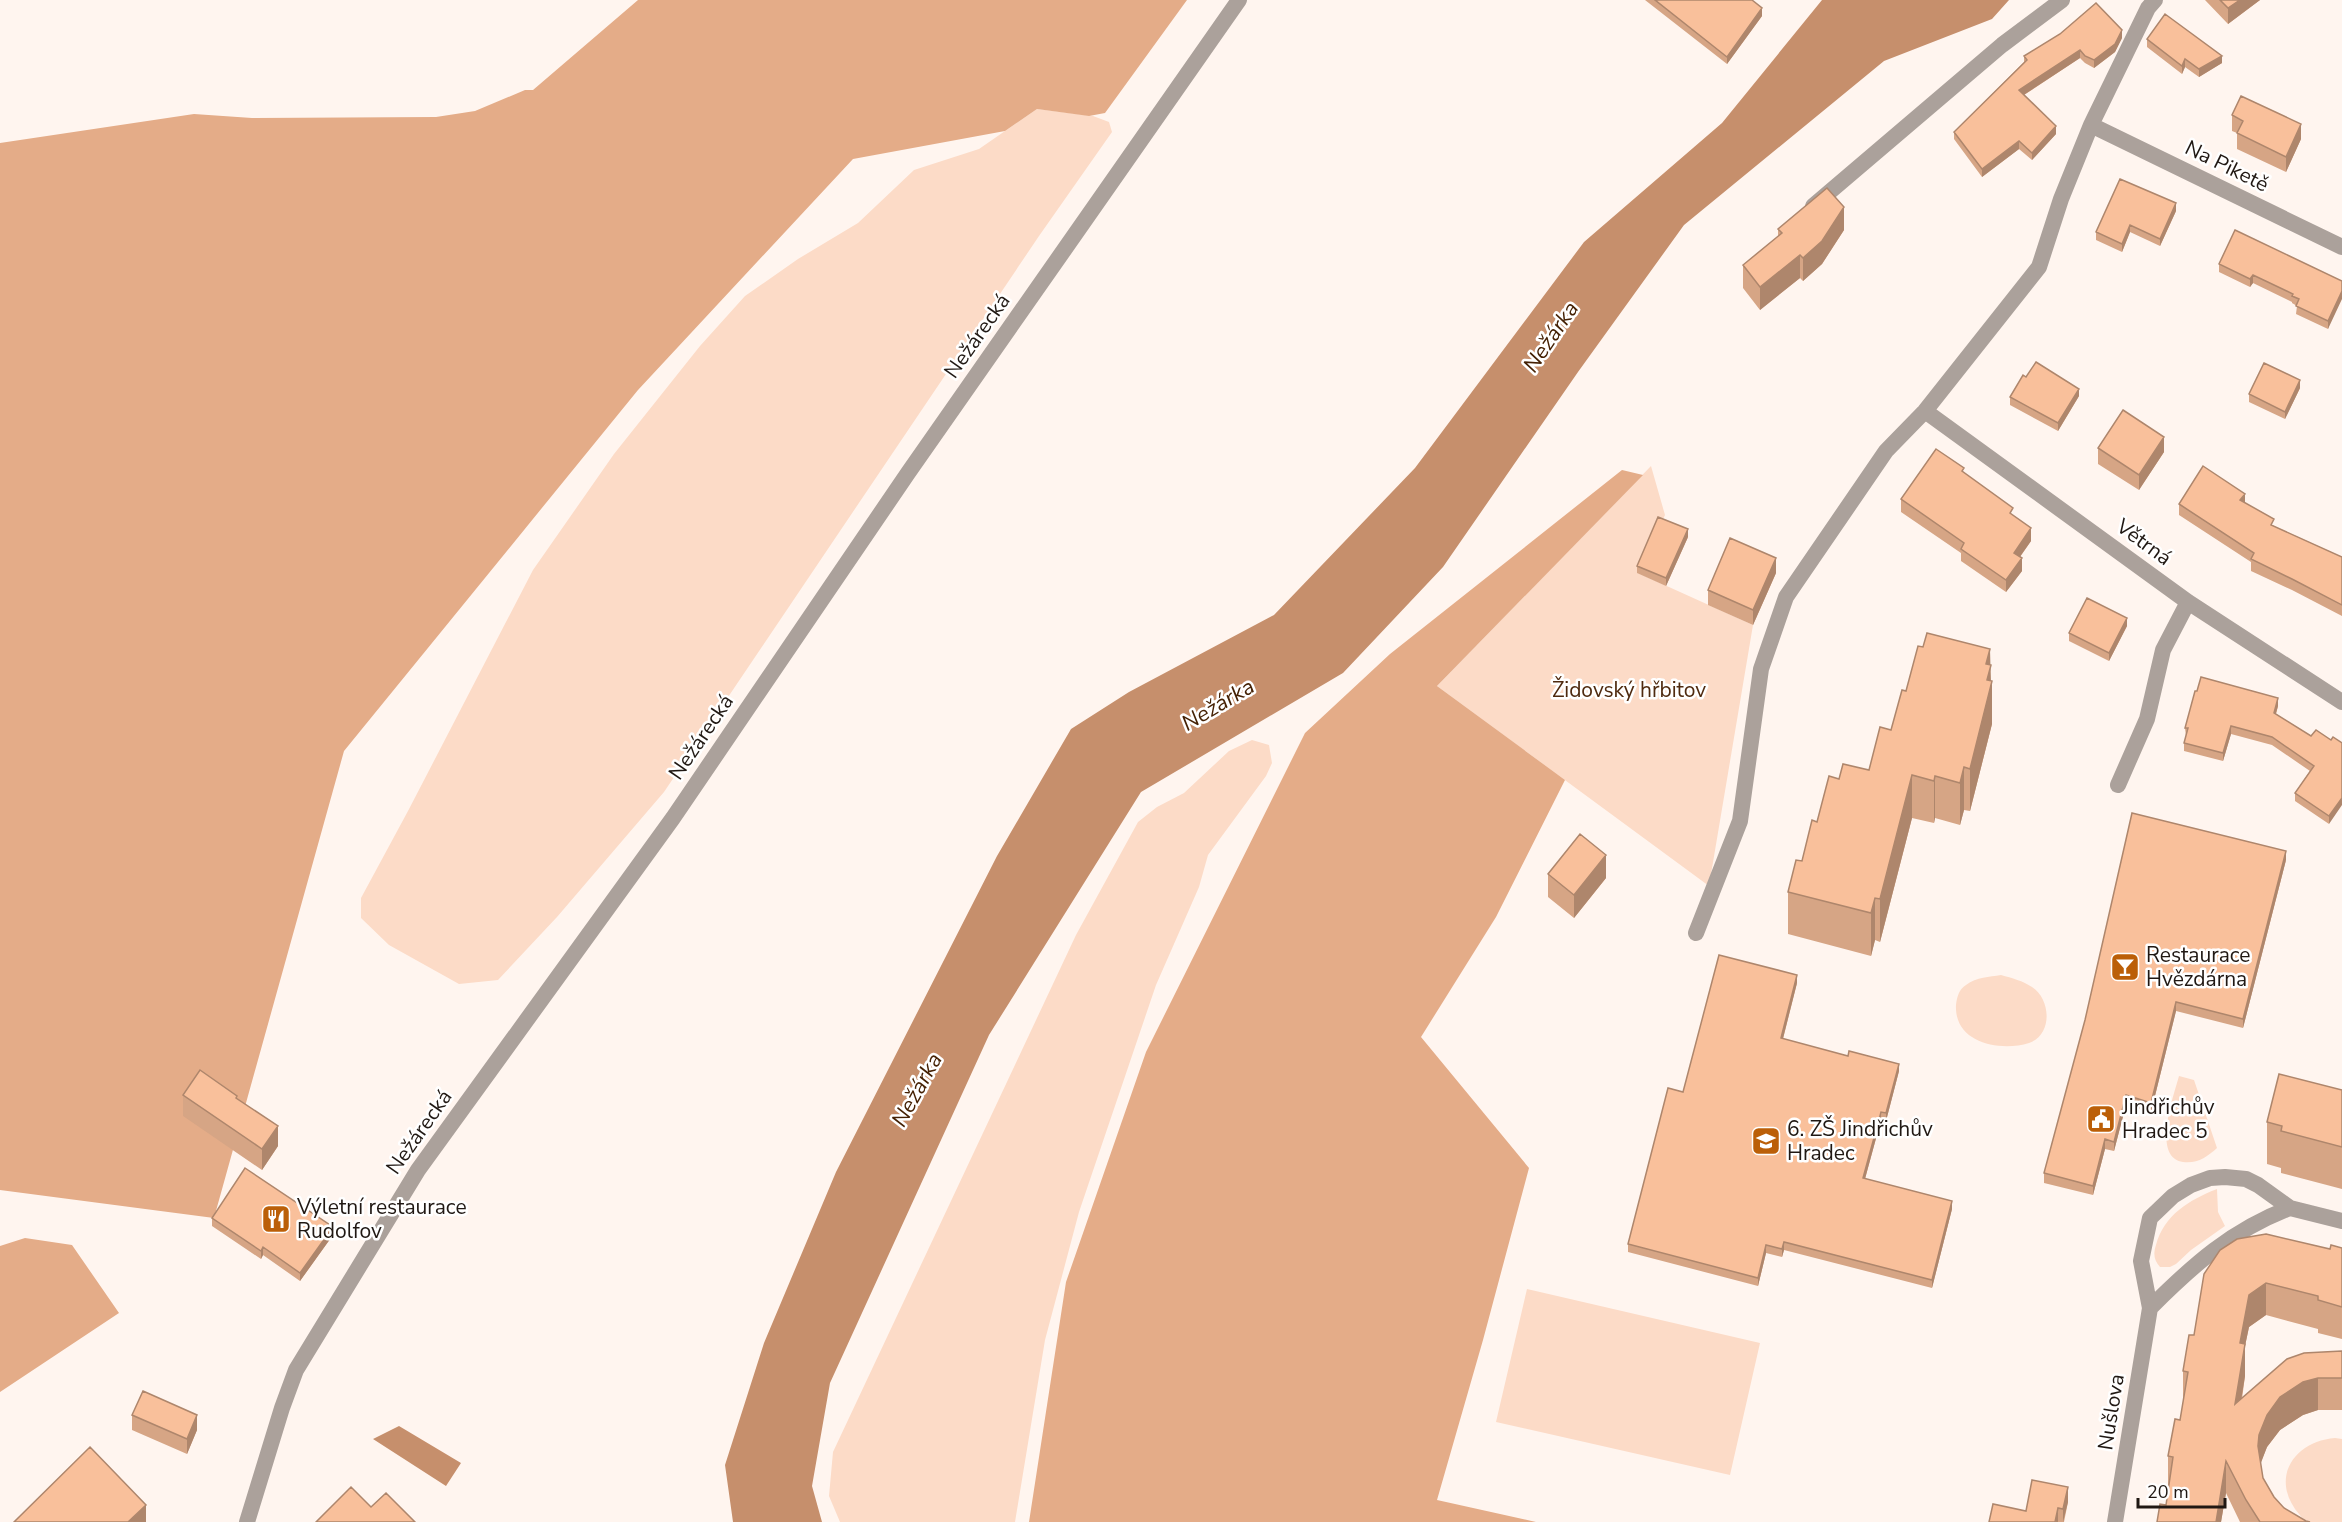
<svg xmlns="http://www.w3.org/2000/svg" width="2342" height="1522" font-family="'Nunito Sans',sans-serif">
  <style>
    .green { fill: #fcdbc7 }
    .forest { fill: #e4ac88 }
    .water { fill: #c68f6c }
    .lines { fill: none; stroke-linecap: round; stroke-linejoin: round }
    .minor { stroke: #aba19b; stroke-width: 16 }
    .tertiary { stroke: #aba19b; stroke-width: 16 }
    .wall { fill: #d6a585 }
    .shaded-wall { fill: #ae866c }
    .building { fill: #f9c09b; stroke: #ae866c; stroke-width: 1.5 }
    .labels { text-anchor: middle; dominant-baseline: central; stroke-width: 5; stroke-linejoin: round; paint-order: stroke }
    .street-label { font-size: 21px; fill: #201813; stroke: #fff }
    .park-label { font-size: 21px; fill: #4f2a0f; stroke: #fff }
    .poi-label { font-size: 21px; fill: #201813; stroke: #fff; text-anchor: start }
    .water-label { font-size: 22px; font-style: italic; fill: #452104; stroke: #fff }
  </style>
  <rect width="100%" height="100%" fill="#fff5ef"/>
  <path class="green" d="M1037,109L1093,116L1109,122L1112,132L1039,236L664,792L557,917L498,980L459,984L389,945L361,918V898L408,811L533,570L614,454L700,346L745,296L798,259L858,223L914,170L979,149Z
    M1651,466L1665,515L1638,573L1753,625L1709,886L1437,686Z
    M1252,740L1269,745L1272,763L1266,776L1208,855L1199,887L1156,985L1079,1212L1045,1340L1015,1522H840L829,1496L833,1452L1076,935L1138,822L1157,807L1184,793L1229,751Z
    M2001,975C2012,978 2023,981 2032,987C2051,999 2053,1035 2029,1043C2000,1052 1954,1043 1956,1005C1957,997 1959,989 1966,985C1977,977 1989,977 2001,975Z
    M2179,1076L2194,1080L2217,1148C2207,1157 2197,1164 2183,1162C2151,1157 2174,1095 2179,1076Z
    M2217,1189L2218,1212L2225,1226L2191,1250L2176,1264L2170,1267H2160C2154,1260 2153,1254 2156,1245C2164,1215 2189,1200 2217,1189Z
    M1527,1289L1760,1343L1730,1475L1496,1422Z
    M2335,1438L2342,1439V1522C2333,1522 2318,1522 2309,1522C2303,1520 2299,1514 2295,1509C2271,1474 2297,1441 2335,1438Z"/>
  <path class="forest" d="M638,0H1187L1105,113L1089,116L1037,109L1005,131L853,159L638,390L344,751L214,1218L0,1190V143L194,114L252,118L436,117L475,111L525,90H533Z
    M1622,470L1643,475L1437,686L1565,780L1496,917L1421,1037L1529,1168L1483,1340L1437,1500L1536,1522H1029L1066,1282L1146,1052L1305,733L1390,654Z
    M25,1238L72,1245L119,1313L0,1392V1246Z"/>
  <path class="water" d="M1822,0H2009L1992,19L1884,61L1684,225L1578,372L1443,567L1343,673L1141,792L989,1035L830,1383L812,1486L822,1522H733L725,1465L764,1343L836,1172L997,856L1071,729L1129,692L1274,615L1415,468L1584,242L1722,123Z
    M399,1426L461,1463L446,1486L373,1439Z"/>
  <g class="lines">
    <path class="minor" d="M2091,125L2342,247
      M1813,206L2002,45L2062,0
      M1925,411L2188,602L2342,702
      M2118,785L2147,719L2163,650L2188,602
      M1696,933L1740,821L1761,669L1786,597L1886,451L1925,411L2039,267L2061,199L2091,125L2148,8L2155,0
      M2150,1308C2193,1265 2232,1230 2290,1208
      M2115,1522L2150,1308L2141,1261L2150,1218L2173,1196L2191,1185L2210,1178L2225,1177L2246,1179L2258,1185L2290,1208L2342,1221"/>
    <path class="tertiary" d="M247,1522L282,1408L296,1370L418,1170L673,818L908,473L1239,0"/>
  </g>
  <path class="wall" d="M1645,0H1752L1762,16L1727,64Z
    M2205,0H2260L2228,24Z
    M2122,38L2115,52L2094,68L2085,63L2080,58L2024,95L2056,134L2032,160L2019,149L1982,177L1954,139V132L2024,62V56Z
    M2147,39L2222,63L2199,77L2185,67L2182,74L2147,47Z
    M2232,115L2301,139L2286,172L2237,149V133L2232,131Z
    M2176,211L2160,246L2130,232L2122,252L2096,240V232Z
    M1778,229L1844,230L1822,264L1803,281L1800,278L1760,310L1743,288V265L1778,236Z
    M2219,264L2342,281L2328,329L2296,314L2297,306L2292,303V302L2253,283L2250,287L2219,272Z
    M2026,377L2079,396L2058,431L2010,405V397Z
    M2300,388L2285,419L2249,402V394Z
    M2098,448L2164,452L2139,490L2098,464Z
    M1964,473L2013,516L2031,541L2020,557L2022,571L2006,592L1961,561V553L1901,512V499Z
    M2245,503L2274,526L2342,557V616L2292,590L2251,571V562L2179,515V504Z
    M1688,537L1666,586L1637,573V566Z
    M1776,573L1753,625L1708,605V590Z
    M2127,626L2109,661L2069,641V633Z
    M1990,665L1992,724L1970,811L1964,810L1960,825L1935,818L1934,823L1912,818L1880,942L1875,940L1871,956L1788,934V892L1802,861L1817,822L1839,779L1869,770L1891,730L1906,691Z
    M2278,706L2276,714L2311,736L2331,740L2329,824L2295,801V793L2310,771L2272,745L2231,734L2223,761L2184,751V743L2186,736L2185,728Z
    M2286,860L2243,1028L2176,1011L2151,1112L2126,1105L2114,1151L2105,1149L2093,1195L2044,1183V1173Z
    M1548,874L1606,878L1574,918L1548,897Z
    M1797,983L1783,1039L1899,1071L1886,1121L1881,1120L1865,1179L1952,1209L1932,1288L1784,1250L1782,1257L1766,1253L1758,1286L1628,1252V1244L1683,1092Z
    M2342,1090V1189L2281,1173V1168L2267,1164V1122Z
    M183,1095L237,1099L278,1146L262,1170L183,1116Z
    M212,1218L333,1235L300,1281L263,1255L261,1259L212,1226Z
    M2342,1248V1339L2318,1333V1329L2266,1315L2249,1327L2245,1346V1376L2242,1399L2342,1351V1410H2318L2303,1415L2280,1430L2267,1447L2260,1464L2263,1478L2274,1497L2284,1508L2306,1521L2310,1522H2240L2226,1493L2221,1522H2157L2166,1505L2168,1489V1456L2180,1420L2183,1402V1371L2194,1335L2204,1274Z
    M132,1415L197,1430L187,1454L132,1430Z
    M2068,1502L2064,1522H1989L2026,1511Z"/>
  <path class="shaded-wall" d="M2240,0H2260L2228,24V8Z
    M1762,8V16L1727,64V57Z
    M2122,30V38L2115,52L2094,68V60Z
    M2080,50V58L2019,98V90Z
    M2222,56V63L2199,77V69Z
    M2185,59V67L2182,74V66Z
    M2301,124V139L2286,172V157Z
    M2056,126V134L2032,160V153Z
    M2019,141V149L1982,177V169Z
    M2176,203V211L2160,246V239Z
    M1844,207V230L1822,264L1803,281V258Z
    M2130,225V232L2122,252V244Z
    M1800,255V278L1760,310V287Z
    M2253,275V283L2250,287V279Z
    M2342,291V299L2328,329V321Z
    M2300,380V388L2285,419V412Z
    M2079,389V396L2058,431V423Z
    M2164,437V452L2139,490V475Z
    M2245,494V505L2240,500Z
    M2031,528V541L2014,565V553Z
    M1688,529V537L1666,586V578Z
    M1776,558V573L1753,625V610Z
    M2022,558V571L2006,592V580Z
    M2127,618V626L2109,661V653Z
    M1990,649L1991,685L1992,681V724L1970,811V769L1986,664Z
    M2278,698V706L2274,720V713Z
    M2231,726V734L2223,761V753Z
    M1964,767V810L1960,825V783Z
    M1912,775V818L1880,942V899Z
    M1935,776V818L1934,823V781Z
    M2342,798V805L2329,824V816Z
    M2286,851V860L2243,1028V1019Z
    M1606,855V878L1574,918V895Z
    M1875,898V940L1871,956V913Z
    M1797,975V983L1781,1046V1038Z
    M2176,1002V1011L2151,1112V1103Z
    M1899,1064V1071L1886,1121V1113Z
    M2126,1095V1105L2114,1151V1142Z
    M1881,1112V1120L1863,1186V1178Z
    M278,1126V1146L262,1170V1149Z
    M2105,1139V1149L2093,1195V1186Z
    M1952,1201V1209L1932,1288V1280Z
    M333,1227V1235L300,1281V1273Z
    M1784,1242V1250L1782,1257V1249Z
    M1766,1245V1253L1758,1286V1278Z
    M263,1247V1255L261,1259V1251Z
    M2266,1283V1315L2249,1327L2245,1346V1376L2235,1437V1404L2240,1343L2249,1295Z
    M2318,1378V1410L2303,1415L2280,1430L2267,1447L2259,1468L2258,1446L2259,1435L2267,1415L2280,1397L2303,1382Z
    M197,1415V1430L187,1454V1439Z
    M2226,1461V1493L2221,1522H2216Z
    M2068,1487V1502L2063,1522V1509Z
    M146,1505V1522H128Z
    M2058,1508V1522H2055Z"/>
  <path class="building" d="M1655,0H1752L1762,8L1727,57Z
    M2220,0H2240L2228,8Z
    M2096,3L2122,30L2115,44L2094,60L2085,56L2080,50L2019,90L2056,126L2032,153L2019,141L1982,169L1954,132L2027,60L2024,56L2060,34Z
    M2165,14L2222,56L2199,69L2185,59L2182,66L2147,39Z
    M2241,96L2301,124L2286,157L2237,133L2243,121L2232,115Z
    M2120,179L2176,203L2160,239L2130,225L2122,244L2096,232Z
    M1827,188L1844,207L1822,241L1803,258L1800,255L1760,287L1743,265L1782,233L1778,229Z
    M2235,230L2342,281V291L2328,321L2296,306L2299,299L2292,296L2293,294L2253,275L2250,279L2219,264Z
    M2036,362L2079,389L2058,423L2010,397L2023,375L2026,377Z
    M2264,363L2300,380L2285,412L2249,394Z
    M2123,410L2164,437L2139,475L2098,448Z
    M1936,449L1964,468L1962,471L2013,508L2010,513L2031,528L2014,553L2022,558L2006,580L1961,549L1964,543L1901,499Z
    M2203,466L2245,494L2240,500L2274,519L2271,525L2342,557V605L2292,579L2251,559L2254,553L2179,504Z
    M1658,517L1688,529L1666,578L1637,566Z
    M1730,538L1776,558L1753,610L1708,590Z
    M2087,598L2127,618L2109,653L2069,633Z
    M1927,633L1990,649L1986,664L1991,665L1987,680L1992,681L1970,769L1964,767L1960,783L1935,776L1934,781L1912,775L1880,899L1875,898L1871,913L1788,892L1796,860L1802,861L1812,820L1817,822L1829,776L1839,779L1843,764L1869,770L1880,727L1891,730L1902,690L1906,691L1918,646L1923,647Z
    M2201,677L2278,698L2274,713L2311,736L2316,730L2331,740L2333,737L2342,743V798L2329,816L2295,793L2314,766L2272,737L2231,726L2223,753L2184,743L2188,728H2185L2195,691H2197Z
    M2132,813L2286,851L2243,1019L2176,1002L2151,1103L2126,1095L2114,1142L2105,1139L2093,1186L2044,1173L2085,1020Z
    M1580,834L1606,855L1574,895L1548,874Z
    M1719,955L1797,975L1781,1038L1848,1056L1849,1051L1899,1064L1886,1113L1881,1112L1863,1178L1952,1201L1932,1280L1784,1242L1782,1249L1766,1245L1758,1278L1628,1244L1668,1088L1683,1092Z
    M200,1070L237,1096L236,1098L278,1126L262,1149L183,1095Z
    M2279,1074L2342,1090V1147L2281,1131L2282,1126L2267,1122Z
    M245,1168L333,1227L300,1273L263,1247L261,1251L212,1218Z
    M2266,1234L2330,1249L2331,1245L2342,1248V1307L2318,1300V1296L2266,1283L2249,1295L2240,1343L2245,1344L2235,1404L2287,1359L2304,1353L2342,1351V1378H2318L2303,1382L2280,1397L2267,1415L2259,1435L2258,1446L2263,1478L2274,1497L2284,1508L2306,1521L2310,1522H2260L2246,1500L2226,1461L2216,1522H2157L2160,1504L2166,1505L2173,1457L2168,1456L2175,1419L2180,1420L2188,1372L2183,1371L2189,1335H2194L2204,1274L2220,1250L2237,1239Z
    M143,1391L197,1415L187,1439L132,1415Z
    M90,1447L146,1505L128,1522H14Z
    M2032,1480L2068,1487L2063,1509L2058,1508L2055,1522H1989L1993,1504L2026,1511Z
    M351,1487L371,1507L386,1493L415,1522H316Z"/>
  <defs>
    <g id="bar-square" transform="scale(1.5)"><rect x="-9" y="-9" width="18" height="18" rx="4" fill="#bb5f08" stroke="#fff"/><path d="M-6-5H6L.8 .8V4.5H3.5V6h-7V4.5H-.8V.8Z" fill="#fff"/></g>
    <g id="civic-square" transform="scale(1.5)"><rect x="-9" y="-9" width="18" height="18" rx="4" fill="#bb5f08" stroke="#fff"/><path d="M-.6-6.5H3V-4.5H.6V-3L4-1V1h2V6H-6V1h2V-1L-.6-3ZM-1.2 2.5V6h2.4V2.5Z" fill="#fff"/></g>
    <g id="school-square" transform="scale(1.5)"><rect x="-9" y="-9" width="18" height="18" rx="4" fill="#bb5f08" stroke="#fff"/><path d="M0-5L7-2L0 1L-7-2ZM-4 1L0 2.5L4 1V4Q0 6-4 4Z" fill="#fff"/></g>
    <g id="restaurant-square" transform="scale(1.5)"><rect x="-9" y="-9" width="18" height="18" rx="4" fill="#bb5f08" stroke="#fff"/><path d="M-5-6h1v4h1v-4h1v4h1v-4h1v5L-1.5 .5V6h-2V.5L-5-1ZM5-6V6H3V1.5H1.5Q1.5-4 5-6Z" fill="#fff"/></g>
  </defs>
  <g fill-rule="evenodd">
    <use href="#bar-square" x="2125" y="967"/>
    <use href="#civic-square" x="2101" y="1119"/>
    <use href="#school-square" x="1766" y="1141"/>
    <use href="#restaurant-square" x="276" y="1219"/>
  </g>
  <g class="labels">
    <g class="street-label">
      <text transform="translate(2227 166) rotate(26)">Na Piketě</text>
      <text transform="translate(977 336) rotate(-55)">Nežárecká</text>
      <text transform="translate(2144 542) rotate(36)">Větrná</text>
      <text transform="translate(701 737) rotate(-56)">Nežárecká</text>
      <text transform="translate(419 1132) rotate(-55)">Nežárecká</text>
      <text transform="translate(2111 1412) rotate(-81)">Nušlova</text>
    </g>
    <g class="park-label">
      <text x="1629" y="690">Židovský hřbitov</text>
    </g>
    <g class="poi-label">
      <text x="2146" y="955">Restaurace<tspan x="2146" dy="24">Hvězdárna</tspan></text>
      <text x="2122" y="1107">Jindřichův<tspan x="2122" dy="24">Hradec 5</tspan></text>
      <text x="1787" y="1129">6. ZŠ Jindřichův<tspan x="1787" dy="24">Hradec</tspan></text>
      <text x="297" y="1207">Výletní restaurace<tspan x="297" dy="24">Rudolfov</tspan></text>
    </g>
    <g class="water-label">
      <text transform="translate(1551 337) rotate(-56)">Nežárka</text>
      <text transform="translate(1218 705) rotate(-31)">Nežárka</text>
      <text transform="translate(917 1090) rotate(-61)">Nežárka</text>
    </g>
  </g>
  <path d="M2138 1498v9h87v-9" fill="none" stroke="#201813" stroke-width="3"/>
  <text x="2147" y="1498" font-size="18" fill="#201813" stroke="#ffffff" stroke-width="4.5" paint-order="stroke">20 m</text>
</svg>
